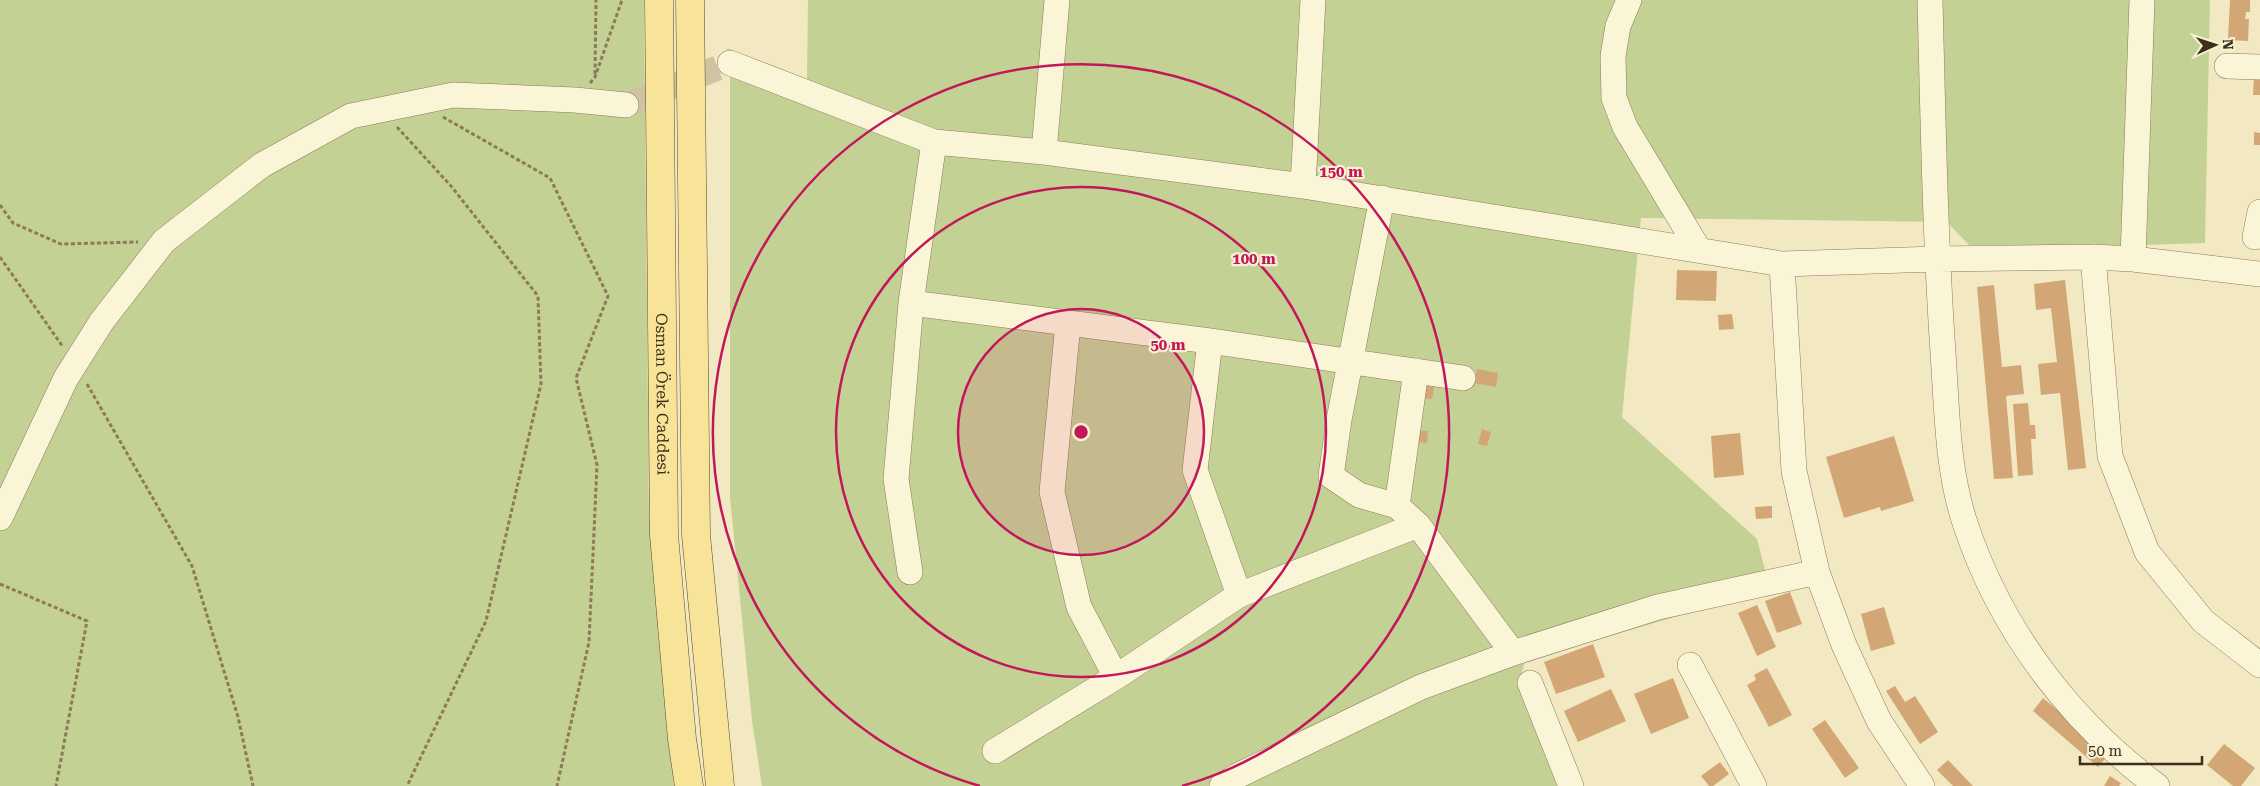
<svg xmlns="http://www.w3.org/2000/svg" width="2260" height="786" font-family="'Roboto Serif',serif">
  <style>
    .green { fill: #c4d195 }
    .building { fill: #d3a675 }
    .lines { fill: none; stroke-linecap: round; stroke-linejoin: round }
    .minor-tunnel { stroke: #cec4a2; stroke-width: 25; stroke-dasharray: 25 12; stroke-linecap: butt }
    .minor-casing { stroke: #8e7a58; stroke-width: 26 }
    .major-casing { stroke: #5b472c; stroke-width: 29 }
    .path { stroke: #8e7a58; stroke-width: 3; stroke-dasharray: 4 2.5; stroke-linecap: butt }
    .minor { stroke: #fbf5d7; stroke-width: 25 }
    .major { stroke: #f8e498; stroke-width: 28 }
    .ring { fill: none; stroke: #c2185b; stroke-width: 2.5 }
    .labels { text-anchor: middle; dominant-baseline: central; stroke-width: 4.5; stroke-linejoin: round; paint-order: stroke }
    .street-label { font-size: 16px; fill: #3c301d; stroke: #f8f2d3 }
    .centre { fill: #c2185b; stroke: #f8f2d3; stroke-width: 2.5 }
    .ring-label { font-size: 15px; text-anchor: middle; font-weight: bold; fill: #c2185b; stroke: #f8f2d3; stroke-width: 4.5; stroke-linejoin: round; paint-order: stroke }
  </style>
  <rect width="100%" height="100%" fill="#f2e9c3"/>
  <path class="green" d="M0,0H644L649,515L674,786H0Z
    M808,0H2210L2205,243L2143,245H1969L1947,222L1641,218L1622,417L1757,539L1770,589L1525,661L1519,683L1557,786H762L752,721L730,497V63L727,48L807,79Z"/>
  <path class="building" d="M2230,0H2250V12H2246L2245,19H2249L2248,41L2228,40Z
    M2254,77L2260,78V95H2253Z
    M2254,132L2260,133V145H2254Z
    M1677,270L1717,271L1716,301L1676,300Z
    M2065,280L2086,468L2068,470L2060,393L2041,395L2038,364L2057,362L2051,308L2036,310L2034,284Z
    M1994,285L2002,367L2021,365L2024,394L2006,396L2013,478L1994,479L1977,287Z
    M1732,314L1734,329L1719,330L1718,315Z
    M1477,369L1498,373L1496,387L1474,383Z
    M1421,385L1434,387L1432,399L1419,398Z
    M2028,403L2030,425H2035L2036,439H2031L2033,475L2018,476L2013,404Z
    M1482,429L1491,432L1487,446L1478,444Z
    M1416,430L1428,431L1427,443L1415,442Z
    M1740,433L1744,475L1714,478L1711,436Z
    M1894,436L1914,501L1881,511L1880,507L1844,518L1826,457Z
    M1772,506V518L1756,519L1755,507Z
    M1790,592L1802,624L1777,633L1765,601Z
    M1757,605L1776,647L1757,656L1738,613Z
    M1884,607L1895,644L1871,651L1861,614Z
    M1593,644L1605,677L1556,694L1544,662Z
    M1767,668L1792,715L1769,727L1747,685L1756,680L1754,675Z
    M1673,678L1689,718L1651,734L1634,694Z
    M1895,686L1905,702L1915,696L1938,732L1920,744L1886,691Z
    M1611,689L1626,721L1578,742L1564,711Z
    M2043,698L2109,754L2098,767L2033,711Z
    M1825,720L1859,768L1845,778L1812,729Z
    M2224,744L2255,768L2241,786H2233L2207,765Z
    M1948,760L1973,786H1953L1937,770Z
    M1720,762L1729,774L1713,786H1709L1701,776Z
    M2110,776L2121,783L2119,786H2104Z"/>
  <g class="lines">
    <path class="minor-tunnel" d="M626,105L730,63"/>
    <g class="minor-casing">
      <path id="minor" d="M1629,0L1618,26L1613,56L1614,98L1625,127L1699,250
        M1930,0C1933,118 1935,235 1943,353C1947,409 1947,469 1965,523C2000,629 2068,719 2157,786
        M730,63L934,142L911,303L896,479L910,572
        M2227,66L2260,67
        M934,142L1044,152L1303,186L1782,264L1936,259L2093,257L2133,259L2260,274
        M1044,152L1057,0
        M1303,186L1313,0
        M1382,198L1339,420L1331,476L1359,495L1397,506L1418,525L1513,653
        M2255,237L2260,212
        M2093,257L2110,456L2147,552L2203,621L2260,665
        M2133,259L2142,0
        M1782,264L1794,471L1817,572L1844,645L1879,721L1922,786
        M911,303L1210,341L1463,378
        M1068,323L1052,492L1079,607L1116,677
        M1210,341L1195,470L1239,595
        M1397,506L1416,371
        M0,518L66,378L102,321L164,241L262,165L351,116L453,95L575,100L626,105
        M1690,665L1754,786
        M1530,683L1571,786
        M995,751L1116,677L1239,595L1418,525
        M1222,786L1237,776L1421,687L1513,653L1658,607L1817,572"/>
    </g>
    <g class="major-casing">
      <g id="major">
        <path id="s1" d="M659,0L664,535L682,739L689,786"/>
        <path d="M690,0L696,535L720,786"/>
      </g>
    </g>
    <path class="path" d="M595,74L596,0
      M590,83L595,77L622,0
      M443,117L550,178L608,296L576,378L597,465L589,642L557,786
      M397,127L451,186L538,296L541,384L486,621L407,786
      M0,205L13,223L61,244L138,242
      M0,257L63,347
      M87,384L192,566L238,717L253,786
      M0,584L87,621L56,786"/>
    <use href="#minor" class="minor"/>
    <use href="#major" class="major"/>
  </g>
  <circle cx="1081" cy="432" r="123" fill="#c2185b" fill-opacity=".12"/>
  <g class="ring">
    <circle cx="1081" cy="432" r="123"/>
    <circle cx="1081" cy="432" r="245"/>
    <path d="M980 786A368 368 0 1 1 1182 786"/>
  </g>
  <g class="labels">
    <g class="street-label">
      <text stroke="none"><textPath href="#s1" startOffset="394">Osman Örek Caddesi</textPath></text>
    </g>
  </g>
  <circle cx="1081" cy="432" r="8" class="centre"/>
  <g class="ring-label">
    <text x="1341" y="177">150 m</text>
    <text x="1254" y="264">100 m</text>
    <text x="1168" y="350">50 m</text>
  </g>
  <g transform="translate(2215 45) rotate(87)" stroke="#f8f2d3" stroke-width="4" paint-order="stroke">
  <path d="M0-4L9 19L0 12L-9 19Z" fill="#3c301d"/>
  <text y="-8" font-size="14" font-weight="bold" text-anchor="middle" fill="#3c301d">N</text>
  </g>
  <path d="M2080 756v8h122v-8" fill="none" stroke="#3c301d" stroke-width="2.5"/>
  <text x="2088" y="756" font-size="15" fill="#3c301d" stroke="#f8f2d3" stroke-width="4" paint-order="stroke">50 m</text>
</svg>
